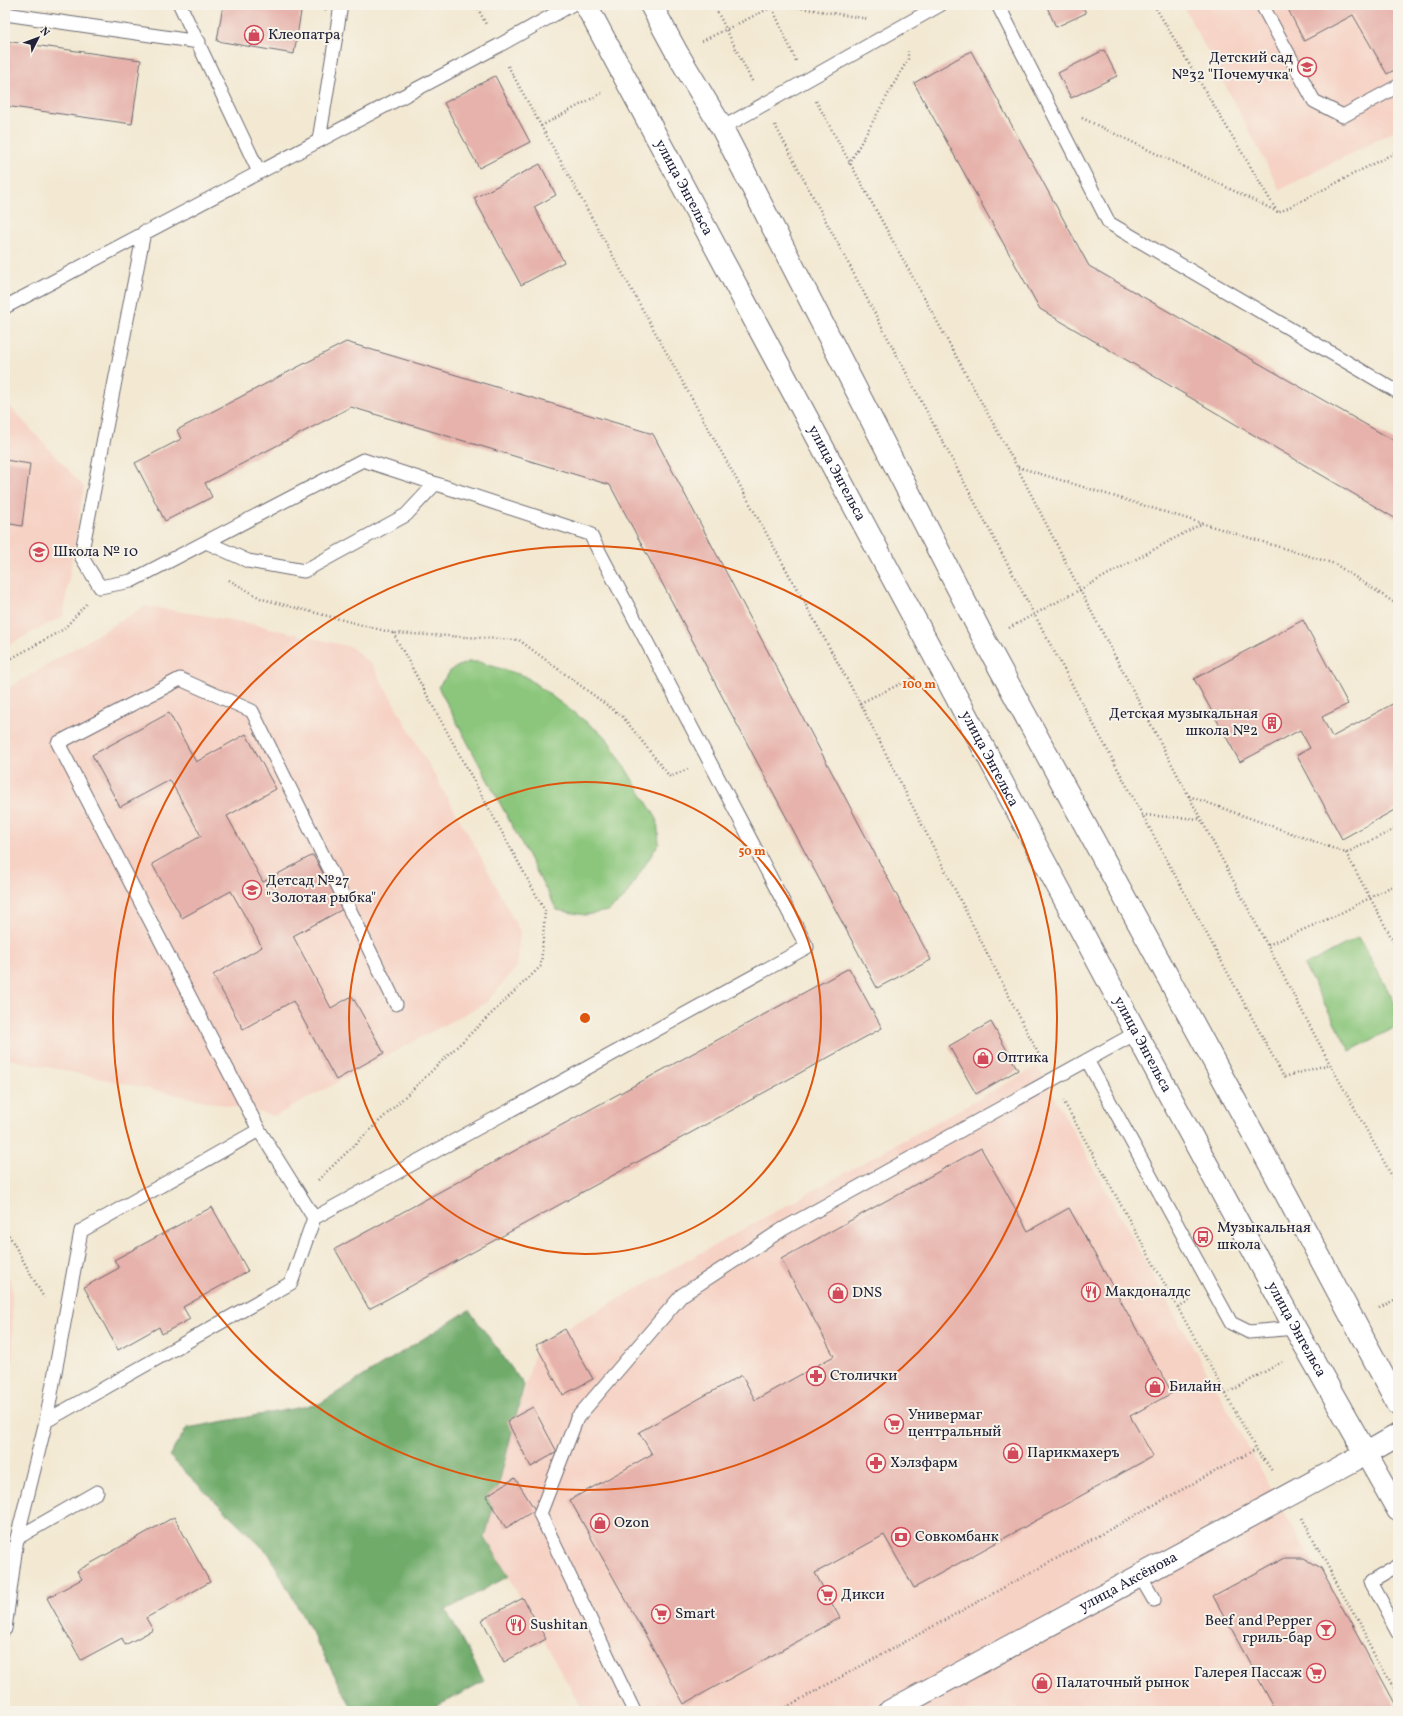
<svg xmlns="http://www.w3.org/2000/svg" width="1403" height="1716" font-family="Vollkorn,serif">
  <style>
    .built { fill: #f6d2c4 }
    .green { fill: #8bc67b; stroke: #56745b }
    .forest { fill: #70ab6b; stroke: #496653 }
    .building { fill: #e6b2ab }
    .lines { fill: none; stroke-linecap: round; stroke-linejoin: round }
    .service-casing { stroke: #6b6870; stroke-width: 15 }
    .tertiary-casing { stroke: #6b6870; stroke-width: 24 }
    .secondary-casing { stroke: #6b6870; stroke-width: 24 }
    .path { stroke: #6b6870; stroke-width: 2.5; stroke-dasharray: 1 3; stroke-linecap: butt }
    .service { stroke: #fff; stroke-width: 13 }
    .tertiary { stroke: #fff; stroke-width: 22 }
    .secondary { stroke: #fff; stroke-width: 22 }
    .ring { fill: none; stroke: #de560e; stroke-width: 2 }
    .labels { text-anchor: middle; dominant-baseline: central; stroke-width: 4; stroke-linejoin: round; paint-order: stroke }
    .poi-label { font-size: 15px; fill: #22223b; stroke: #f7f3e8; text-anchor: start }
    .street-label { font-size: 15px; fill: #22223b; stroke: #f7f3e8 }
    .centre { fill: #de560e; stroke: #f7f3e8; stroke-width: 2 }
    .ring-label { font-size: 12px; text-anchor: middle; font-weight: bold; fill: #de560e; stroke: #f7f3e8; stroke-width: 4; stroke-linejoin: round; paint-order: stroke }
  </style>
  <rect width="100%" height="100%" fill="#f7f3e8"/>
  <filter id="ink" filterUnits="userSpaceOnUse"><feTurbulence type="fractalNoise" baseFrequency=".025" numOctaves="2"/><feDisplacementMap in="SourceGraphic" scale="8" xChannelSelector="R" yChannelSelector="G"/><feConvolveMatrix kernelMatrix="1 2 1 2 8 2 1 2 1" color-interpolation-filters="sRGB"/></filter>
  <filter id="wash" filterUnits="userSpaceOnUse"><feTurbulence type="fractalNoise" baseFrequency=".012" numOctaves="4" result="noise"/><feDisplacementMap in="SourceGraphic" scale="16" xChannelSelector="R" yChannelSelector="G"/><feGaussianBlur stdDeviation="0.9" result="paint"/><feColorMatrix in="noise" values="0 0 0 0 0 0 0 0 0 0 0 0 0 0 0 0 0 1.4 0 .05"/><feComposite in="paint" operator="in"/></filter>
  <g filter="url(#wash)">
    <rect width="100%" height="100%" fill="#f3e9d3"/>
    <path class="built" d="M1183,5H1398V129L1280,190Z
      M5,401L84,487L63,616L5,647Z
      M145,606L244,622L351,647L373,666L476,848L520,931L517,967L487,1002L275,1116L5,1058V690Z
      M1037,1066L1395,1711H583L485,1535L537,1344Z
      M5,1271L12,1284L13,1361L5,1372Z"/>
    <path class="green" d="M468,662H479L525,676L606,737L657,819L659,843L624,898L608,911L585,915L557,910L438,687L452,669Z
      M1359,937L1398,1009V1026L1350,1051L1304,966Z"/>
    <path class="forest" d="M469,1310L524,1385L485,1538L509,1576L446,1610L484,1681L428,1711H354L269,1554L169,1456L187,1428L319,1404Z"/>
    <g id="blocks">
      <path class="building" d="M223,5H327L326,10L302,6L294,54L217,41Z
        M1046,5H1082L1086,13L1056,27Z
        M1286,5H1398V68L1387,74L1353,15L1304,41Z
        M5,41L141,60L132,124L5,106Z
        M1104,50L1117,76L1071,98L1058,73Z
        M971,51L1089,266L1398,443V520L1040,309L914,83Z
        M495,76L530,142L479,168L444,103Z
        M540,164L556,195L534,207L564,262L521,285L474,198Z
        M346,342L653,434L931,960L877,988L610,485L351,407L205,483L212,497L165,521L135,463L181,439L177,430Z
        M5,460L30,464L22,526L5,523Z
        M1303,620L1348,704L1322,717L1332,737L1398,701V808L1342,839L1297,755L1310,748L1300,730L1240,762L1194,679Z
        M169,713L196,762L246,734L276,789L227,816L263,882L313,855L343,909L293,936L331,1008L352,996L384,1053L336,1080L293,1001L243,1029L213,975L262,947L231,891L182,918L152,864L201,836L170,780L120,807L92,755Z
        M849,968L882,1028L369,1309L335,1249Z
        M991,1022L1018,1070L976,1094L949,1046Z
        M981,1148L1028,1231L1069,1208L1172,1393L1130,1416L1153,1456L914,1588L884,1535L815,1573L840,1618L684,1704L570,1500L652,1454L639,1432L742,1375L755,1400L834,1356L781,1259Z
        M212,1207L248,1271L183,1307L190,1319L162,1334L159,1327L118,1350L84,1287L119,1268L114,1260Z
        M565,1329L593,1379L563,1395L536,1345Z
        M533,1407L557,1452L531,1467L507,1421Z
        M515,1478L535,1510L506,1528L486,1496Z
        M174,1517L210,1582L146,1618L153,1630L125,1645L122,1638L81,1660L47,1598L82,1579L77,1571Z
        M1284,1558H1304L1321,1568L1398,1711H1276L1213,1596Z
        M523,1598L546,1639L504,1662L482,1620Z"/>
    </g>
  </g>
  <g filter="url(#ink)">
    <use href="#blocks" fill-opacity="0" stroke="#6b6870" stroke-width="1"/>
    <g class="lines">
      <g class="service-casing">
        <path id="service" d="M180,5L259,172
          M998,5L1109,223L1398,392
          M1262,5L1314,101L1343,116L1398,86
          M5,14L199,42
          M722,128L940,5
          M319,140L341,5
          M5,307L498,46L571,5
          M206,542L248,561L304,571L406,515L435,484
          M1087,1060L1231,1323L1249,1332L1295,1328
          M259,1130L58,743L180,679L252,711L396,1004
          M46,1421L291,1283L314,1218
          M17,1538L97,1492
          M1398,1566L1371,1582L1398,1632
          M1140,1576L1154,1600
          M5,1629L17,1538L46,1421L81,1231L259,1130L314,1218L807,947L590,534L363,460L131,581L100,587L81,556L144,232
          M634,1711L540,1514L577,1418L682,1295L783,1229L1136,1033"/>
      </g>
      <g class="tertiary-casing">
        <g id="tertiary">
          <path id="s1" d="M890,1711L1367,1453"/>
        </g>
      </g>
      <g class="secondary-casing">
        <g id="secondary">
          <path id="s2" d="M586,5L1157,1072L1295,1328L1398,1510"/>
          <path d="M651,5L677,53L722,128L985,641L1286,1194L1398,1404"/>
          <path d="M1367,1453L1398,1435"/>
        </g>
      </g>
      <path class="path" d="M476,5L487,26
        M714,5L753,83
        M771,5L796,61
        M1154,5L1278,213L1398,151
        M702,41L772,7L788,6L869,19
        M508,66L860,703L1041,1059
        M816,101L1017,467L1080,590L1330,1064L1398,1187
        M1082,118L1278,212
        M775,125L1034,614L1284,1077L1330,1064
        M541,126L602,93
        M849,164L908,59V51
        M1018,467L1335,564L1398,605
        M229,580L262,599L393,633L519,640L623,717L670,777L688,769
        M1009,628L1201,524
        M5,662L64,629L86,604
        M860,703L915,677
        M1189,796L1346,853L1395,829L1398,835
        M1142,815L1200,819
        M1346,853L1398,950
        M1268,945L1337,915L1398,883
        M1063,1100L1256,1449L1273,1472
        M318,1180L541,966L545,911L393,633
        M5,1228L44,1298
        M1178,1307L1192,1299
        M1379,1308L1398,1298
        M1226,1394L1282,1362
        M1302,1518L1398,1697
        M779,1711L1256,1449"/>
      <use href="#service" class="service"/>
      <use href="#tertiary" class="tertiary"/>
      <use href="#secondary" class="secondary"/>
    </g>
  </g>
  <g class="ring">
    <circle cx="585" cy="1018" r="236"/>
    <circle cx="585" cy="1018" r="472"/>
  </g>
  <defs>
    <g id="shop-ring" transform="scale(1)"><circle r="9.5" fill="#f7f3e8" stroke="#d1495b" stroke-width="1.5"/><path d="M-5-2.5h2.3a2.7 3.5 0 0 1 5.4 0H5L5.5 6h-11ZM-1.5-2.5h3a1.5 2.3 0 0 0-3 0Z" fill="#d1495b"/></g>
    <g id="school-ring" transform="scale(1)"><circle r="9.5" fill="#f7f3e8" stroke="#d1495b" stroke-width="1.5"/><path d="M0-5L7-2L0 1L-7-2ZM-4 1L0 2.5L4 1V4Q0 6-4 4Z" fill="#d1495b"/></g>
    <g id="building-ring" transform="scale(1)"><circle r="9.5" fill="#f7f3e8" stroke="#d1495b" stroke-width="1.5"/><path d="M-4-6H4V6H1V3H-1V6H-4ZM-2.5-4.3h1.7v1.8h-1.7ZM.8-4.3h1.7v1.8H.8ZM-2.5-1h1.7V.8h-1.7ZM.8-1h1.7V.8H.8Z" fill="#d1495b"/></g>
    <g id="bus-ring" transform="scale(1)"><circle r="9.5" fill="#f7f3e8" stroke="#d1495b" stroke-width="1.5"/><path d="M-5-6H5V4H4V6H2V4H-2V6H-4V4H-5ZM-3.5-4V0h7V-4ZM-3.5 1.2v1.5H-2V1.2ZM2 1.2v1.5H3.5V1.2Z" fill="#d1495b"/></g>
    <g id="restaurant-ring" transform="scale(1)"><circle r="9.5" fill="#f7f3e8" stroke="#d1495b" stroke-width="1.5"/><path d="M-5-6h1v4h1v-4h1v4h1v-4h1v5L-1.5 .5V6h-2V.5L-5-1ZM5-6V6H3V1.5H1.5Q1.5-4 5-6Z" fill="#d1495b"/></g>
    <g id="pharmacy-ring" transform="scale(1)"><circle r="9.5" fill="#f7f3e8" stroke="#d1495b" stroke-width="1.5"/><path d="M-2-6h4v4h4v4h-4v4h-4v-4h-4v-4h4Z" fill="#d1495b"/></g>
    <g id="supermarket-ring" transform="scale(1)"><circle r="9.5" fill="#f7f3e8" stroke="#d1495b" stroke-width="1.5"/><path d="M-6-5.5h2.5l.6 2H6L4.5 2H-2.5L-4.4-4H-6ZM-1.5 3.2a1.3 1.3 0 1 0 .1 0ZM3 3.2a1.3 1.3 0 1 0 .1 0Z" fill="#d1495b"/></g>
    <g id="bank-ring" transform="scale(1)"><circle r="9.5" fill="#f7f3e8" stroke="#d1495b" stroke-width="1.5"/><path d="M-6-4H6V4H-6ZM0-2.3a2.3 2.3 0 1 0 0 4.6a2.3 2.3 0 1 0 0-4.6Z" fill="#d1495b"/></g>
    <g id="bar-ring" transform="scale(1)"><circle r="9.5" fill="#f7f3e8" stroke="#d1495b" stroke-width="1.5"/><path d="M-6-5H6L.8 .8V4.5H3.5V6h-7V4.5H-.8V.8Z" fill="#d1495b"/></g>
  </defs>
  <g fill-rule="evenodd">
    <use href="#shop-ring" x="254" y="35"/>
    <use href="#school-ring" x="1307" y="67"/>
    <use href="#school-ring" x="39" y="552"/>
    <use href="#building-ring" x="1272" y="723"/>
    <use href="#school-ring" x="252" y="890"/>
    <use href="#shop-ring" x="983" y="1058"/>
    <use href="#bus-ring" x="1203" y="1237"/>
    <use href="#restaurant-ring" x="1091" y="1292"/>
    <use href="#shop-ring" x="838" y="1293"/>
    <use href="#pharmacy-ring" x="816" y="1376"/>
    <use href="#shop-ring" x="1155" y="1387"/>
    <use href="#supermarket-ring" x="894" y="1424"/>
    <use href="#shop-ring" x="1013" y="1453"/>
    <use href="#pharmacy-ring" x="876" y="1463"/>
    <use href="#shop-ring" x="600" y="1523"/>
    <use href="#bank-ring" x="901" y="1537"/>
    <use href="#supermarket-ring" x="827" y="1595"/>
    <use href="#supermarket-ring" x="661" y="1614"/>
    <use href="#restaurant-ring" x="516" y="1625"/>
    <use href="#bar-ring" x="1326" y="1630"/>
    <use href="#supermarket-ring" x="1316" y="1673"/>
    <use href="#shop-ring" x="1042" y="1683"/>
  </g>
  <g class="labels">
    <g class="poi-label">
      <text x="268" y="35">Клеопатра</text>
      <text x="1293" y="58" text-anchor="end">Детский сад<tspan x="1293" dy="17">№32 "Почемучка"</tspan></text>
      <text x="53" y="552">Школа № 10</text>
      <text x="1258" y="714" text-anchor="end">Детская музыкальная<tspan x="1258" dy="17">школа №2</tspan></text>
      <text x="266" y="881">Детсад №27<tspan x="266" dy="17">"Золотая рыбка"</tspan></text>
      <text x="997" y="1058">Оптика</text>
      <text x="1217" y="1228">Музыкальная<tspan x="1217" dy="17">школа</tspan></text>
      <text x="1105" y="1292">Макдоналдс</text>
      <text x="852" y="1293">DNS</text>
      <text x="830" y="1376">Столички</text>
      <text x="1169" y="1387">Билайн</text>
      <text x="908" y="1415">Универмаг<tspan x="908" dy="17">центральный</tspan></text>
      <text x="1027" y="1453">Парикмахеръ</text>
      <text x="890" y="1463">Хэлзфарм</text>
      <text x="614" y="1523">Ozon</text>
      <text x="915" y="1537">Совкомбанк</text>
      <text x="841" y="1595">Дикси</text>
      <text x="675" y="1614">Smart</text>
      <text x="1312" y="1621" text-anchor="end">Beef and Pepper<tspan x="1312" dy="17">гриль-бар</tspan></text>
      <text x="530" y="1625">Sushitan</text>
      <text x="1302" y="1673" text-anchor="end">Галерея Пассаж</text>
      <text x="1056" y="1683">Палаточный рынок</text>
    </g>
    <g class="street-label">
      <text stroke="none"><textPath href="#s2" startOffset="207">улица Энгельса</textPath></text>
      <text stroke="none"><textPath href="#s2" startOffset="531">улица Энгельса</textPath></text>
      <text stroke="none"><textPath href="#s2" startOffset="855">улица Энгельса</textPath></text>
      <text stroke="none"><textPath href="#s2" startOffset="1179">улица Энгельса</textPath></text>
      <text stroke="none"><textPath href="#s2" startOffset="1503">улица Энгельса</textPath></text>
      <text stroke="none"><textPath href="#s1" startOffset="271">улица Аксёнова</textPath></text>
    </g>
  </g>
  <circle cx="585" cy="1018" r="6" class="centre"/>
  <g class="ring-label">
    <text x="919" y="688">100 m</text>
    <text x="752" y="855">50 m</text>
  </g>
  <rect width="1403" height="1716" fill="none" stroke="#f7f3e8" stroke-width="20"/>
  <g transform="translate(38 38) rotate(48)" stroke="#f7f3e8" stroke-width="3" paint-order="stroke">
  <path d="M0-3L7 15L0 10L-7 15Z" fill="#22223b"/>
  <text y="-6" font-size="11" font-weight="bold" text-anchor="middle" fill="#22223b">N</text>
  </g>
</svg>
